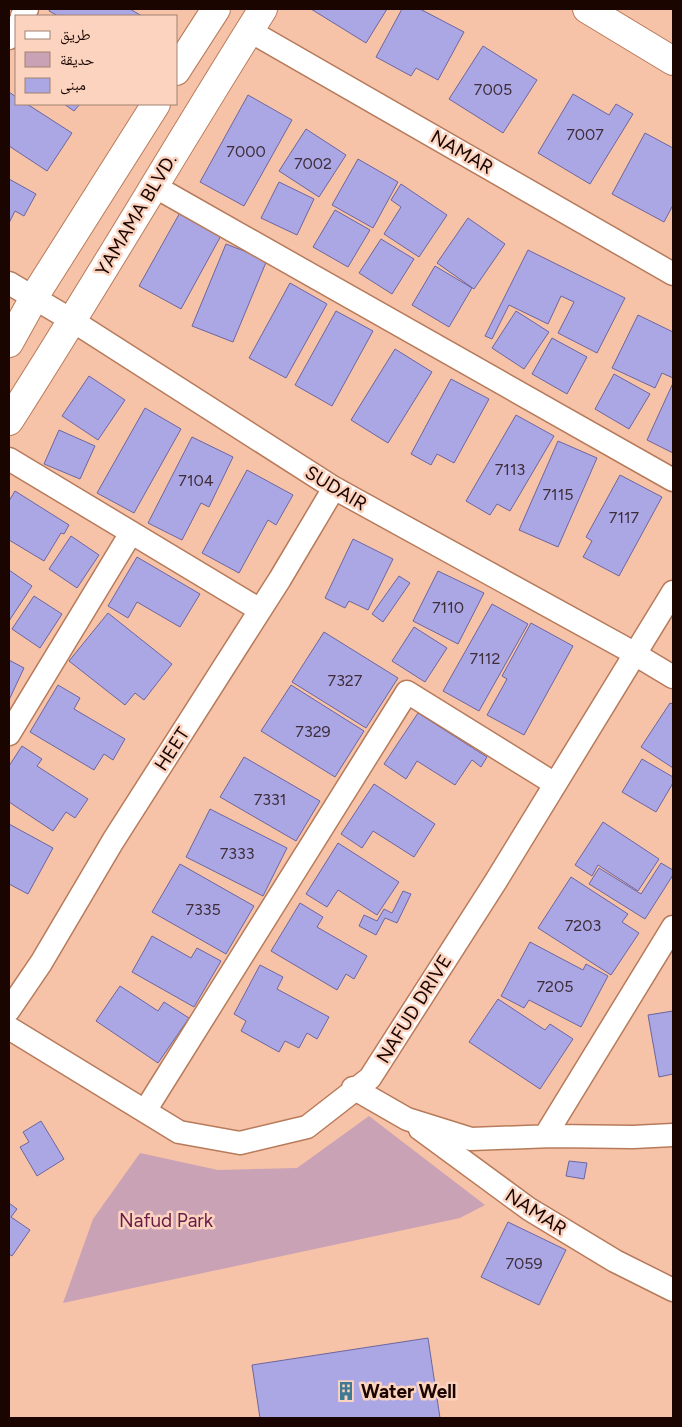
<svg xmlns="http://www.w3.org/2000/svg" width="682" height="1427" font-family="Figtree,'Noto Naskh Arabic',sans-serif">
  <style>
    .green { fill: #caa2b5 }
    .building { fill: #aba6e4; stroke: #6c669e }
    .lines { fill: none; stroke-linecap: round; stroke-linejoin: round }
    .minor-casing { stroke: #b77b5b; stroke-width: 25 }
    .major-casing { stroke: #b77b5b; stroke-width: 30 }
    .minor { stroke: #fff; stroke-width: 22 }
    .major { stroke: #fff; stroke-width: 28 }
    .labels { text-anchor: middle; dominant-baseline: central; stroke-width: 5; stroke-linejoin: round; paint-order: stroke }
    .number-label { font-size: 16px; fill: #3e2d39 }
    .street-label { font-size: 19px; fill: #1a0500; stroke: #fbd3bf }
    .park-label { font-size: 19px; fill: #681b49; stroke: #fbd3bf }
    .poi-label { font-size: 19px; font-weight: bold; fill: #1a0500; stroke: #fbd3bf; text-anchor: start }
  </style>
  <rect width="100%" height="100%" fill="#f7c3a8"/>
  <path class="green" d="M369,1116L485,1205L460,1218L63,1303L93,1219L140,1153L218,1170L297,1168Z"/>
  <path class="building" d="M50,9H130L142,16H58L49,11Z
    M311,9H387L366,43Z
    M402,9H420L464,32L438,80L416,68L411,76L376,57Z
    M483,46L537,80L503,133L449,99Z
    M9,92L16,97V104H27L72,133L47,171L9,146Z
    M573,94L609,115L616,104L633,114L590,184L538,153Z
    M248,95L292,120L244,206L200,182Z
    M64,104H80L74,111Z
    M306,129L346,155L319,197L279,171Z
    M645,133L673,148V205L664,222L612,194Z
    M358,159L398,182L373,228L332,205Z
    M9,179L36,194L24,216L15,211L9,223Z
    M279,182L314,199L297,235L261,218Z
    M401,184L447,215L419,257L384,234L401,207L391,200Z
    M182,209L223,232L181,309L139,286Z
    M335,210L370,230L348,267L313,247Z
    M468,218L505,244L474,289L437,263Z
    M381,239L414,259L392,294L359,273Z
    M226,244L267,260L233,342L192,326Z
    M528,250L625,298L597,353L558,333L574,302L561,296L548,324L509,305L492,339L485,336Z
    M435,266L472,288L449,327L412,305Z
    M290,283L327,304L286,378L249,358Z
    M336,311L373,331L332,406L295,385Z
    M516,311L549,332L524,369L492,348Z
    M638,315L673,332V378L662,373L655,388L612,368Z
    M552,338L587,357L567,394L532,374Z
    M395,349L432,372L388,443L351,420Z
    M614,374L650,394L629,429L595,409Z
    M89,376L125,400L98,440L62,416Z
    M451,379L489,399L454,463L437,454L431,465L411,454Z
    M673,383V453L647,440Z
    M145,408L181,429L134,513L97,493Z
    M516,415L554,436L510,511L497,504L490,515L466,501Z
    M59,430L95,446L80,479L44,464Z
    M192,437L233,457L209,507L201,503L182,540L148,523Z
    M558,441L597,458L558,547L519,530Z
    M247,470L293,495L276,525L268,520L239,573L202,553Z
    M620,475L662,497L619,576L583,557L592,541L586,537Z
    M15,491L69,525L64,534L61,533L44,561L9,540V501Z
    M71,536L99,555L77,588L49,569Z
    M353,539L393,559L368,610L349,601L345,608L325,598Z
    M137,557L200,594L180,627L137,602L128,618L108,606Z
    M9,570L32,586L9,621Z
    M438,571L484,593L458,644L413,621Z
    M399,576L410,583L383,622L372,614Z
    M34,596L62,614L40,648L12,629Z
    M492,604L528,624L479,711L443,691Z
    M108,613L172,664L144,700L135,693L125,705L69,661Z
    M531,623L573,646L524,735L487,715L507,679L502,676Z
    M414,627L447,648L425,682L392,661Z
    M324,632L398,678L366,728L292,682Z
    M9,660L24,668L9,700Z
    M58,685L80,698L74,709L125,739L113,760L104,754L94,770L30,732Z
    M291,685L364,731L335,777L261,731Z
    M670,703L673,704V768L641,747Z
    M418,713L487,757L481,767L472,760L455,785L417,761L406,779L384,764Z
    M22,746L42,759L37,766L88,799L75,818L66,812L53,831L9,802V766Z
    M244,757L320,801L296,841L220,797Z
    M642,759L673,777V783L656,812L622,792Z
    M374,784L435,824L414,857L373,831L362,848L341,834Z
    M210,809L287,848L263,896L186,857Z
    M603,822L659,859L638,891L598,865L592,876L575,865Z
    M9,824L53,848L28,894L9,884Z
    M338,843L399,882L377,915L338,890L327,907L306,894Z
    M661,863L673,870V875L645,919L589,884L599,868L641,894Z
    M180,864L254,906L226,954L152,912Z
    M571,877L628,914L622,922L639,933L611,975L538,928Z
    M403,891L411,894L397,923L385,918L376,935L359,926L364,915L377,921L384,909L392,913Z
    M300,903L323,917L317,927L367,956L354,979L346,974L337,990L271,951Z
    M152,936L191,958L197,948L221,961L194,1007L132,972Z
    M530,942L583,970L586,964L608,976L581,1027L529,1000L524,1008L501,996Z
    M260,965L283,977L277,989L329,1017L317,1039L307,1033L299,1048L285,1041L279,1052L241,1031L246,1021L234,1014Z
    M120,986L158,1011L164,1002L189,1018L158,1063L96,1021Z
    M498,999L545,1030L550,1024L573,1039L540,1089L469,1042Z
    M673,1011V1074L659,1077L648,1015Z
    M41,1121L64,1159L37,1176L20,1147L29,1142L23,1132Z
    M569,1161L587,1163L584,1179L566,1176Z
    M9,1203L17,1209L11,1217L30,1230L12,1256L9,1254Z
    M508,1222L566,1250L539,1305L481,1277Z
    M428,1338L440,1418H260L252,1365Z"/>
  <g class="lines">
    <g class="minor-casing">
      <path id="minor" d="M22,16L27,9
        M250,31L673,274
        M9,38L16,26
        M154,186L673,480
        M9,283L73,321L334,488L623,647L673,677
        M9,459L260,610
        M9,734L131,533
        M9,1010L41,963L113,841L280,579L334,488
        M9,1028L179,1132L240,1143L307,1127L370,1078L496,881L673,592
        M353,1088L407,1119L471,1139L553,1136L633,1137L673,1135
        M145,1111L407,692L555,784
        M420,1129L529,1209L615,1261L673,1290
        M545,1136L673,927"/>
    </g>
    <g class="major-casing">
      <path id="major" d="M587,9L673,61
        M176,71L216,9
        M9,343L39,289L156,104
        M9,421C96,285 177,146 263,9"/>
    </g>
    <use href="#minor" class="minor"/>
    <use href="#major" class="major"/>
  </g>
  <defs>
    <g id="building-bare" transform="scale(1.5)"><path d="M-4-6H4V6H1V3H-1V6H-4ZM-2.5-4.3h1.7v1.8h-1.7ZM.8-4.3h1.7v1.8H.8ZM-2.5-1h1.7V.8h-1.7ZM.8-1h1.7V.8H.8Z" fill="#3f7992" stroke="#fbd3bf" stroke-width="2.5" paint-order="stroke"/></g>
  </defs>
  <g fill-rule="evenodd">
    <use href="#building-bare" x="346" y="1391"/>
  </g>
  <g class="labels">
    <g class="number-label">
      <text x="493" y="89">7005</text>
      <text x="585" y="134">7007</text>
      <text x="246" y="151">7000</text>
      <text x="313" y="163">7002</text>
      <text x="510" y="469">7113</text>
      <text x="196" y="480">7104</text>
      <text x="558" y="494">7115</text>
      <text x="624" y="517">7117</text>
      <text x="448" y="607">7110</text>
      <text x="485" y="658">7112</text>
      <text x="345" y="680">7327</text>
      <text x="313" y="731">7329</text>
      <text x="270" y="799">7331</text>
      <text x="237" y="853">7333</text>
      <text x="203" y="909">7335</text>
      <text x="583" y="925">7203</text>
      <text x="555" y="986">7205</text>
      <text x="524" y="1263">7059</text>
    </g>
    <g class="street-label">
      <text transform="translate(462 152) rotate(30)">NAMAR</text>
      <text transform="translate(136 215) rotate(-59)">YAMAMA BLVD.</text>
      <text transform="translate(336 488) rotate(31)">SUDAIR</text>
      <text transform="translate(172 749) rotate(-57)">HEET</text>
      <text transform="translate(414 1009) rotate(-58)">NAFUD DRIVE</text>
      <text transform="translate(536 1212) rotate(33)">NAMAR</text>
    </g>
    <g class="park-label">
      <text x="166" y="1220">Nafud Park</text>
    </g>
    <g class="poi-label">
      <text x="361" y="1391">Water Well</text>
    </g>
  </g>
  <rect width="682" height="1427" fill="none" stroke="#1a0500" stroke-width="20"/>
  <rect x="15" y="15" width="162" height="90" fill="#fbd3bf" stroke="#a18173"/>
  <rect x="25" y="31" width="25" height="8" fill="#ffffff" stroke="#a18173"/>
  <text x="60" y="40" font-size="15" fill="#1a0500">طريق</text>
  <rect x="25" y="52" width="25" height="15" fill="#caa2b5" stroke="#a18173"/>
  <text x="60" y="65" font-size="15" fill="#1a0500">حديقة</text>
  <rect x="25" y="78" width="25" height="15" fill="#aba6e4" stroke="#a18173"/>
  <text x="60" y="90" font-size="15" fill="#1a0500">مبنى</text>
</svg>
